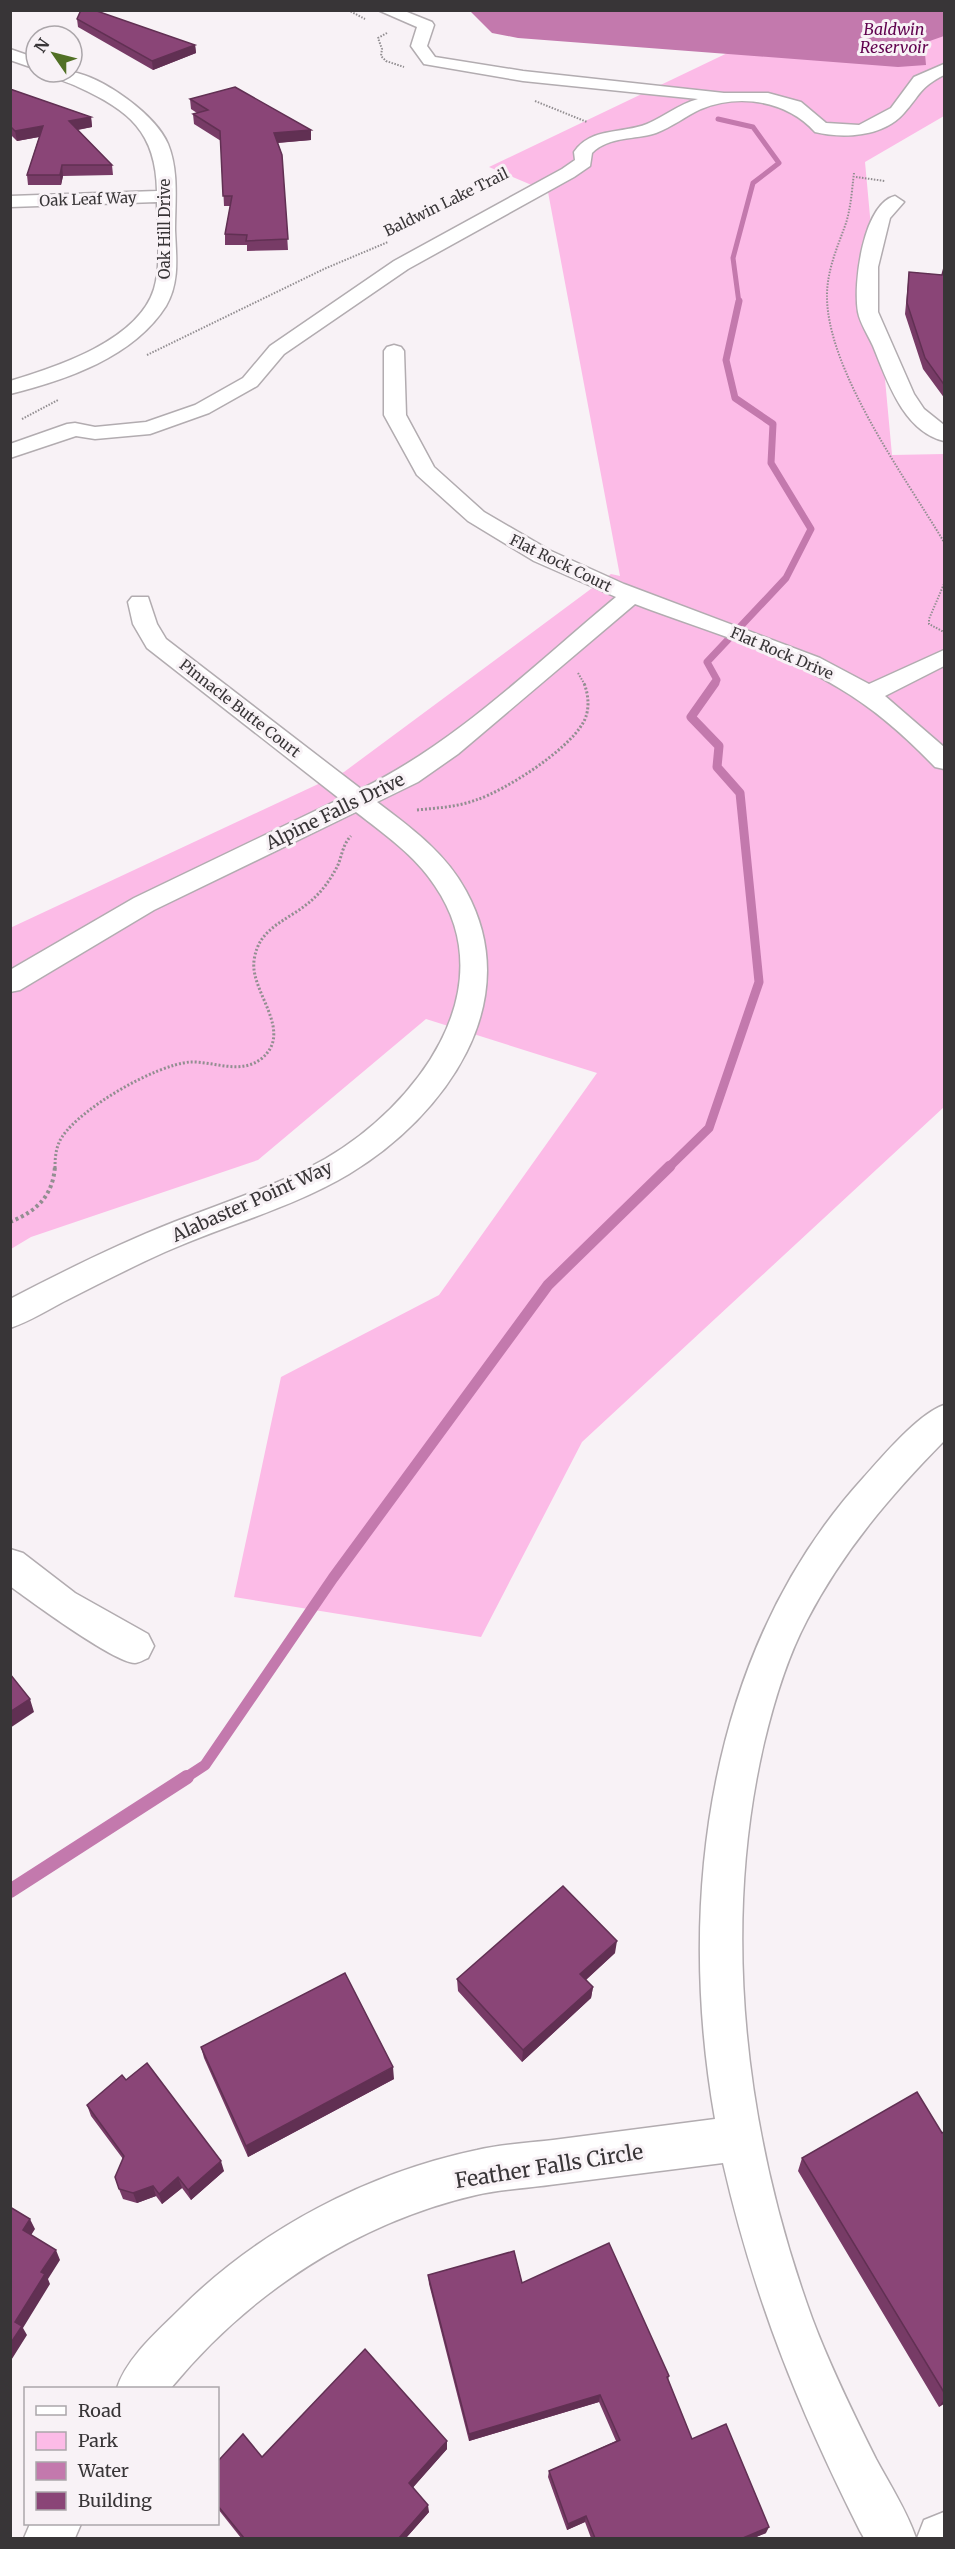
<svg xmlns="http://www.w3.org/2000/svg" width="955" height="2549" font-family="Merriweather,serif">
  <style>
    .green { fill: #fcbbe7 }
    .water { fill: #c379ad }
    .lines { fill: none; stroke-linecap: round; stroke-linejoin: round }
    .stream-far4 { stroke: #c379ad; stroke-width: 5 }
    .stream-far3 { stroke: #c379ad; stroke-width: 7 }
    .stream-far2 { stroke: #c379ad; stroke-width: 9 }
    .stream-far1 { stroke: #c379ad; stroke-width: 11 }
    .stream { stroke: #c379ad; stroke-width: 14 }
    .minor-casing { stroke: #b2acb0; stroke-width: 3 }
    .path-far2 { stroke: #928e91; stroke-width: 2; stroke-dasharray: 1.5 1.5; stroke-linecap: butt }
    .path-far1 { stroke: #928e91; stroke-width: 3; stroke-dasharray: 2 2; stroke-linecap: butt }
    .path { stroke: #928e91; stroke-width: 4; stroke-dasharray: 3 3; stroke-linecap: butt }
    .minor { fill: #fff; fill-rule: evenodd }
    .wall { fill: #773b66 }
    .shaded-wall { fill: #613053 }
    .building { fill: #8a4577; stroke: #613053; stroke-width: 1.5 }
    .labels { text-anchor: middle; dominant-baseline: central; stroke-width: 6; stroke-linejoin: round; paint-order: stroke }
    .far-street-label { font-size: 15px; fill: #383537; stroke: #f8f2f6 }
    .far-water-label { font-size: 16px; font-style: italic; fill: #60024e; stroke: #f8f2f6 }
    .street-label { font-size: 18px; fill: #383537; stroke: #f8f2f6 }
    .near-street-label { font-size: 21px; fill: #383537; stroke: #f8f2f6 }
  </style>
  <rect width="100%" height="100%" fill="#f8f2f6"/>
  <path class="green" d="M815,11H944V116L865,162L892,455L944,454V1107L582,1442L481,1637L234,1597L281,1377L439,1295L597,1073L426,1019L258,1160L31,1237L11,1249L10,928L344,772L611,574L620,576L548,192L489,167Z"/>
  <path class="water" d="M470,11H944V36L924,43L926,65L898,67L518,38L492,33Z"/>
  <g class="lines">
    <path class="stream-far4" d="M718,119L753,127L779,163L753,183L733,258L739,303"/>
    <path class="stream-far3" d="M714,685L717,680L707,662L786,578L811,529L771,463L773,424L735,398L726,360L739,301"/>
    <path class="stream-far2" d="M668,1168L709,1128L759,982L740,793L717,767L719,746L691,717L715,683"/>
    <path class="stream-far1" d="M185,1778L205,1765L333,1578L548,1285L670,1166"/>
    <path class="stream" d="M10,1891L187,1777"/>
    <g class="minor-casing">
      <path id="minor" d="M378,10H402L432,22L434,25L427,46L435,57L523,71L724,93H768L801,102L826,123L859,125L891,108L914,77L944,64V75C919,88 921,94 904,113C883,137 843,139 815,132C787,101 740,93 701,109C686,116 672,127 656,133C635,140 609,136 592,153L590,166L574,177L408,269L284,354L257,386L209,413L150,434L95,439L76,436L10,458V444L67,424L75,423L95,427L146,422L195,405L243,378L270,346L394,261L562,169L575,160L574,152C591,127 622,134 647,124C664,117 679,104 698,99L523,81L424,64L411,46L417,27Z
        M10,49L36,58V69L10,60Z
        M49,72C56,72 64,71 72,72C103,77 156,115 168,144C179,171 175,202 175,230C176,256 180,282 166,306C134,357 66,380 10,394V381C56,367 138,341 154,289C162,262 157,230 157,202L10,207V196L157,191C156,132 129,110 78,87C69,82 55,80 49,72Z
        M895,196L904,202L890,218L878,267V312L914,394L924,409L944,425V441C903,431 887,380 873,346C868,335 860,323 858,312C853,284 863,204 895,196Z
        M394,345L401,347L404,351L406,415L434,467L484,512L551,551L624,584L820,658L869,684L944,650V666L885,696L944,747V769L935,767C906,737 875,709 839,688C777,650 703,630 635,604L458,754L418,782L377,802C410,827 446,853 466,891C527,1002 445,1116 349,1174C292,1208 226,1225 165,1252C132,1267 100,1283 67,1300C49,1309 31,1321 10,1328V1299C64,1271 118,1244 174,1222C225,1202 277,1186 325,1159C415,1107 506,990 435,886C415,855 384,834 356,812L154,910L20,990L10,992V970L134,898L340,799L147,648L133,624L128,602L132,597H148L157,624L166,639L361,789C456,743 534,665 616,597L534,561L468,521L417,475L384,415V351L387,347Z
        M944,1405V1441C890,1496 843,1551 807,1620C787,1658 774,1701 764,1743C720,1933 746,2136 812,2318C830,2366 853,2413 876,2459C890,2485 907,2511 916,2538H864L860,2531C798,2408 754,2298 723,2163C668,2170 612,2177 557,2184C530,2188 502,2189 476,2195C356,2223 249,2293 171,2388H117C127,2357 158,2331 181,2308C260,2229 368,2173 477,2150C502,2144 528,2143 553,2140C607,2133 661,2126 715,2119C676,1899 708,1648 864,1477C883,1456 918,1414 944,1405Z
        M10,1549L23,1553L75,1593L148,1634L154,1646L148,1658C145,1659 139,1663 135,1663C115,1663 29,1600 10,1586Z
        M944,2512V2538H917L924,2520Z
        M30,2524H81L75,2538H24Z"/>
    </g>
    <path class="path-far2" d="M348,10L365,19
      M387,33L378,38L382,49L381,56L386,61L404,67
      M535,101L587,122
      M854,173C852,189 851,207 846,223C838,246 828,267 827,293C825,368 905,477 944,542
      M856,177L885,181
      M147,355L324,269L388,242
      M22,419L58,400
      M944,584L929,619V624L944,632
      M578,673L585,685"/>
    <path class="path-far1" d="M417,810C437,808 457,807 476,800C506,790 567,751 583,723C590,711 589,696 584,683
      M55,1168C55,1157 56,1146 62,1137C81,1108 155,1065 190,1062C213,1061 240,1075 261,1059C295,1032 250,992 254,961C258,925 292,920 314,898C324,889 332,877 338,865C342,855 343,844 351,836"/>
    <path class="path" d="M10,1222C37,1211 53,1196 55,1166"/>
    <use href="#minor" class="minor"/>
  </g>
  <path class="wall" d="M77,19L195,45L196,53L153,70L78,27Z
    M10,89L91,117L92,127L78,130L112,165L113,175L63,176L61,185H28L27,175L39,137L17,141L10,134Z
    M190,99L311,130V140L278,143L282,155L288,250L247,251V245H225V234L230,206H224L221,141L194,124L193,114L197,113L191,109Z
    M945,264V399L923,369L905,314L909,272L942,275Z
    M615,1953L586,1980L593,1987L591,1998L522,2062L458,1991L457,1979Z
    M201,2047L394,2079L248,2157L204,2058Z
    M126,2080L224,2171L191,2200L182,2188L162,2204L156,2196L137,2203L123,2199L119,2189L123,2159L91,2116L87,2105Z
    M945,2131V2403L939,2407L798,2171L802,2158L942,2133Z
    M428,2275L522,2283L669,2376L668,2380L692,2439L766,2533L754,2538H591L585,2522L567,2530L548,2477L549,2471L616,2441L599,2402L469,2441L429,2284Z
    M447,2441V2449L413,2487L429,2512L406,2538H241L218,2509V2461Z"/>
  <path class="shaded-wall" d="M195,45L196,53L153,70L152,61Z
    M91,117L92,127L70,131L69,121Z
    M43,126L44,136L17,141L15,131Z
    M311,130V140L275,143L274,133Z
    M62,165L63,176L61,185L60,175Z
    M30,1699L34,1712L10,1728V1712Z
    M617,1941L615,1953L579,1986L580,1974Z
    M593,1987L591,1998L522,2062L523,2050Z
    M393,2067L394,2079L248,2157L246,2146Z
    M221,2161L224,2171L191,2200L188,2190Z
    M178,2177L182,2188L162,2204L159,2194Z
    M153,2186L156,2196L137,2203L133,2193Z
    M30,2219L35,2229L28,2240L23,2230Z
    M56,2250L60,2260L48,2279L50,2284L23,2328L27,2335L10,2362V2344L15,2322L41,2272Z
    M600,2395L599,2402L469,2441V2434Z
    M945,2398V2403L939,2407Z
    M447,2441V2449L410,2491L409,2483Z
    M428,2505L429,2512L406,2538H399Z
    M586,2516L585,2522L567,2530L568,2524Z
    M769,2527L766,2533L754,2538H743Z"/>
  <path class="building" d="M81,10H94L195,45L152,61L77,19Z
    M235,87L311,130L274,133L282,155L288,239L246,241L247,235L225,234L232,196H223L220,131L193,114L208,110L190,99Z
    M10,89L91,117L69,121L112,165H62L60,175H27L43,126L15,131L10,126Z
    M945,264V386L925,358L907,303L909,272L942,275Z
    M10,1674L30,1699L10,1712Z
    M563,1886L617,1941L580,1974L593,1987L523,2050L457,1979Z
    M345,1973L393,2067L246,2146L201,2047Z
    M147,2063L221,2161L188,2190L178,2177L159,2194L153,2186L133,2193L119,2189L115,2177L124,2156L87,2105L122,2075L126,2080Z
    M917,2092L942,2133L945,2131V2394L802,2158Z
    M10,2207L30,2219L23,2230L56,2250L41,2272L45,2274L15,2322L22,2326L10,2344Z
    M609,2243L669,2376L667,2377L692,2439L726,2424L769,2527L743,2538H595L586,2516L568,2524L549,2471L620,2440L600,2395L469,2434L428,2275L514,2251L522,2283Z
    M365,2349L447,2441L409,2483L428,2505L399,2538H244L218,2506V2461L243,2434L262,2457Z"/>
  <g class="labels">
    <g class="far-street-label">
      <text transform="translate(88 199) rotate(-2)">Oak Leaf Way</text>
      <text transform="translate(446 202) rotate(-26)">Baldwin Lake Trail</text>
      <text transform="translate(164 229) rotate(-90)">Oak Hill Drive</text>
      <text transform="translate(561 563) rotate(26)">Flat Rock Court</text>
      <text transform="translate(782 653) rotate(23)">Flat Rock Drive</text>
      <text transform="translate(240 708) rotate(38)">Pinnacle Butte Court</text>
    </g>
    <g class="far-water-label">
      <text x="894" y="29">Baldwin<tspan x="894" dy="18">Reservoir</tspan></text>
    </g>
    <g class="street-label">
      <text transform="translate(335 811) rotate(-26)">Alpine Falls Drive</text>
      <text transform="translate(252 1201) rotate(-24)">Alabaster Point Way</text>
    </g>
    <g class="near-street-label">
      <text transform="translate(549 2166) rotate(-9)">Feather Falls Circle</text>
    </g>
  </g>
  <rect width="955" height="2549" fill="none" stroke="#383537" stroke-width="24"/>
  <rect x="24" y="2387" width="195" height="138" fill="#f8f2f6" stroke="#aba6aa" stroke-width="1.5"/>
  <rect x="36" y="2406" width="30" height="9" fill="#ffffff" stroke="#aba6aa" stroke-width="1.5"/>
  <text x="78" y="2417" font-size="18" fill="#383537">Road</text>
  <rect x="36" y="2432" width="30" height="18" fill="#fcbbe7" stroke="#aba6aa" stroke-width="1.5"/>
  <text x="78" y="2447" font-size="18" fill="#383537">Park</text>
  <rect x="36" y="2462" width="30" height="18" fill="#c379ad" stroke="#aba6aa" stroke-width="1.5"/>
  <text x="78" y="2477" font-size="18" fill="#383537">Water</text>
  <rect x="36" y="2492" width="30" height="18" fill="#8a4577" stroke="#aba6aa" stroke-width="1.5"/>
  <text x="78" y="2507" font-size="18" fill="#383537">Building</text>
  <g transform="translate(54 54) rotate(305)"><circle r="28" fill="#f8f2f6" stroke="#aba6aa" stroke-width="1.5"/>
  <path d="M0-4.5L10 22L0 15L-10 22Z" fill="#517025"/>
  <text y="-9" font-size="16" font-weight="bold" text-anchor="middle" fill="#383537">N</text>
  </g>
</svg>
